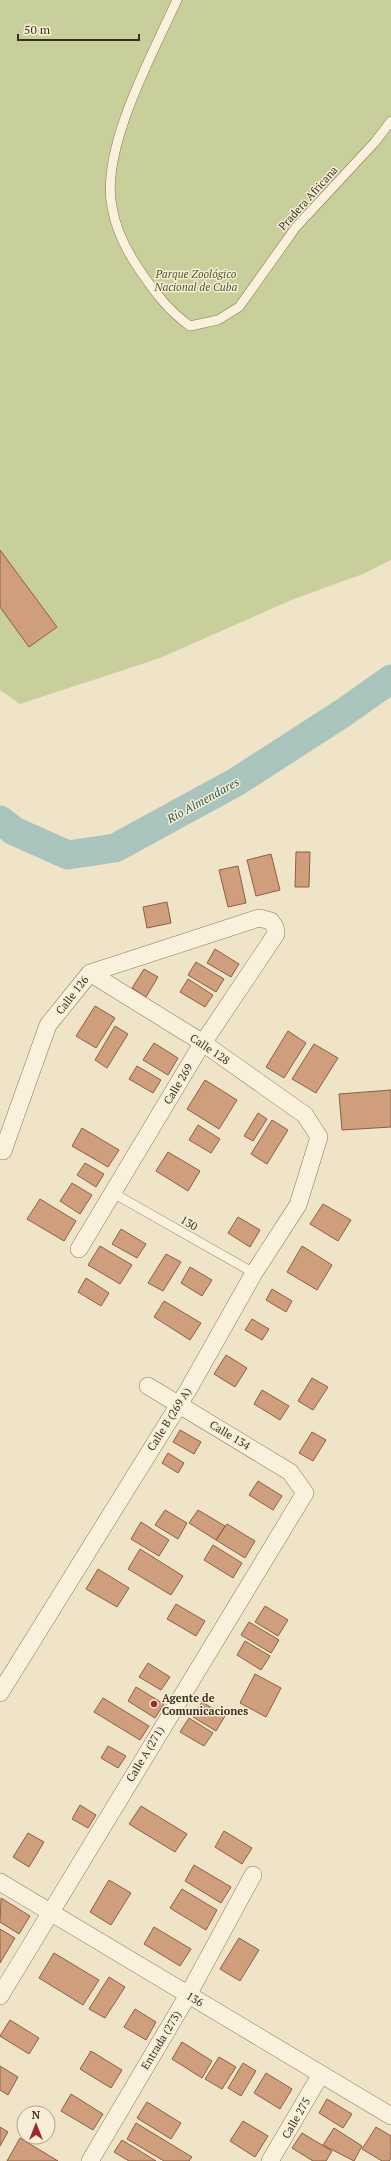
<svg xmlns="http://www.w3.org/2000/svg" width="391" height="2161" font-family="'PT Serif',serif">
  <style>
    .green { fill: #c9cf9b }
    .lines { fill: none; stroke-linecap: round; stroke-linejoin: round }
    .river { stroke: #a9c4bc; stroke-width: 29 }
    .building { fill: #cf9f7d; stroke: #8d5f41 }
    .lane-casing { stroke: #8d765c; stroke-width: 10 }
    .street-casing { stroke: #8d765c; stroke-width: 18 }
    .lane { stroke: #faf1dc; stroke-width: 9 }
    .street { stroke: #faf1dc; stroke-width: 17 }
    .poi-dot { fill: #9e2a2b; stroke: #f7eed8; stroke-width: 1.5 }
    .labels { text-anchor: middle; dominant-baseline: central; stroke-width: 3; stroke-linejoin: round; paint-order: stroke }
    .street-label { font-size: 11px; fill: #3d2e20; stroke: #f7eed8 }
    .park-label { font-size: 11px; font-style: italic; fill: #4d5a26; stroke: #f7eed8 }
    .poi-label { font-size: 11px; font-weight: bold; fill: #3d2e20; stroke: #f7eed8; text-anchor: start }
    .water-label { font-size: 12px; font-style: italic; fill: #2f5d5a; stroke: #f7eed8 }
  </style>
  <rect width="100%" height="100%" fill="#f0e4c8"/>
  <path class="green" d="M0,0H391V560L363,574L294,599L160,658L20,704L0,690Z"/>
  <g class="lines">
    <path class="river" d="M0,820L14,831L68,855L115,848L236,782L343,713L391,679"/>
  </g>
  <path class="building" d="M0,550L57,627L29,647L0,607Z
    M296,852H310L309,887H295Z
    M271,854L280,890L256,896L247,860Z
    M238,866L246,903L228,907L219,870Z
    M167,902L171,923L147,928L143,907Z
    M215,949L239,964L231,977L207,963Z
    M196,962L224,979L216,992L188,975Z
    M144,969L158,977L146,997L132,988Z
    M188,979L213,995L205,1007L180,992Z
    M95,1006L115,1018L96,1048L76,1036Z
    M115,1026L128,1034L107,1068L95,1060Z
    M288,1031L306,1043L284,1078L266,1067Z
    M154,1043L178,1058L168,1075L143,1060Z
    M314,1044L338,1058L316,1093L292,1079Z
    M137,1066L161,1080L153,1093L129,1079Z
    M205,1080L237,1100L219,1129L187,1109Z
    M391,1090V1127L342,1130L339,1094Z
    M258,1113L267,1119L253,1141L244,1136Z
    M272,1120L288,1130L267,1164L251,1154Z
    M198,1125L220,1139L211,1153L189,1140Z
    M82,1128L119,1150L108,1167L72,1146Z
    M168,1152L200,1171L188,1191L156,1171Z
    M85,1163L104,1174L96,1187L77,1175Z
    M72,1183L92,1195L80,1214L60,1201Z
    M40,1199L76,1221L64,1241L27,1219Z
    M323,1204L351,1220L338,1241L310,1224Z
    M238,1217L260,1230L250,1247L228,1233Z
    M121,1229L146,1244L137,1258L112,1244Z
    M100,1246L132,1265L120,1284L88,1265Z
    M302,1246L332,1265L317,1290L287,1272Z
    M166,1254L181,1262L163,1291L148,1283Z
    M190,1267L212,1280L202,1296L181,1283Z
    M86,1278L109,1293L101,1306L78,1292Z
    M272,1289L292,1301L286,1312L266,1300Z
    M164,1301L201,1323L190,1340L154,1317Z
    M252,1319L269,1329L262,1340L245,1330Z
    M226,1355L247,1368L235,1387L214,1374Z
    M312,1378L328,1387L313,1410L298,1401Z
    M262,1390L289,1406L280,1420L254,1404Z
    M180,1430L201,1442L194,1454L173,1442Z
    M312,1432L326,1440L313,1461L299,1453Z
    M168,1453L184,1463L178,1473L162,1463Z
    M258,1481L282,1496L273,1510L249,1495Z
    M165,1510L187,1523L178,1539L155,1525Z
    M198,1510L225,1526L216,1540L189,1523Z
    M141,1522L169,1540L159,1556L131,1539Z
    M227,1524L255,1541L245,1558L216,1540Z
    M213,1545L242,1563L233,1578L204,1560Z
    M140,1549L183,1576L171,1595L128,1569Z
    M98,1569L129,1588L117,1607L86,1589Z
    M176,1604L205,1621L196,1636L167,1619Z
    M265,1606L288,1620L278,1636L255,1622Z
    M249,1622L279,1640L271,1653L241,1635Z
    M245,1641L270,1656L261,1670L237,1655Z
    M148,1663L170,1677L161,1690L139,1677Z
    M255,1674L281,1688L266,1717L240,1703Z
    M136,1687L164,1704L155,1718L128,1701Z
    M103,1698L149,1726L140,1740L94,1712Z
    M202,1702L225,1716L216,1731L193,1717Z
    M189,1718L213,1733L204,1746L180,1732Z
    M108,1746L126,1756L118,1768L101,1758Z
    M80,1805L96,1815L88,1828L72,1819Z
    M141,1806L187,1834L175,1852L129,1824Z
    M224,1831L252,1848L242,1864L215,1847Z
    M28,1833L44,1842L29,1867L13,1857Z
    M194,1865L231,1887L221,1903L185,1881Z
    M109,1880L131,1893L111,1925L90,1912Z
    M182,1889L217,1910L206,1930L170,1908Z
    M1,1898L30,1916L19,1934L0,1922Z
    M154,1927L191,1949L180,1966L144,1944Z
    M0,1929L15,1938L0,1963Z
    M239,1938L259,1950L240,1981L220,1969Z
    M54,1953L99,1980L83,2005L39,1978Z
    M109,1977L125,1987L105,2018L89,2009Z
    M135,2009L156,2022L146,2040L124,2027Z
    M10,2020L39,2038L29,2054L0,2036Z
    M182,2042L212,2061L202,2078L172,2059Z
    M91,2051L122,2070L111,2088L80,2069Z
    M219,2057L236,2067L222,2089L205,2079Z
    M243,2063L256,2071L241,2096L228,2088Z
    M0,2066L18,2077L8,2095L0,2090Z
    M266,2073L292,2089L280,2109L254,2093Z
    M71,2094L103,2114L93,2130L61,2111Z
    M327,2099L352,2114L343,2128L319,2113Z
    M147,2102L181,2123L171,2139L137,2118Z
    M243,2121L268,2136L255,2157L230,2141Z
    M136,2123L192,2157L189,2161H164L127,2139Z
    M0,2127L8,2132L0,2146Z
    M376,2127L391,2136V2158L389,2161H382L362,2149Z
    M334,2128L362,2146L354,2161L323,2145Z
    M302,2133L332,2151L326,2161H313L292,2148Z
    M20,2138L58,2161H7Z
    M122,2140L156,2161H129L114,2152Z"/>
  <g class="lines">
    <g class="lane-casing">
      <path id="lane" d="M177,0C153,53 100,149 112,207C116,231 127,252 141,272C156,294 169,311 190,326L218,320L239,307L296,227L375,142L391,121
        M113,1193L254,1273"/>
    </g>
    <g class="street-casing">
      <path id="street" d="M3,1151L48,1025L90,973L259,918L271,921L275,927L276,934L197,1052L79,1249
        M0,1693L188,1390L254,1273L298,1205L319,1137L305,1115L203,1043L90,973
        M0,1882L391,2116
        M0,1996L305,1493L290,1472L148,1386
        M90,2161L188,1995L253,1875
        M270,2161L321,2074"/>
    </g>
    <use href="#lane" class="lane"/>
    <use href="#street" class="street"/>
  </g>
  <circle class="poi-dot" cx="154" cy="1704" r="4"/>
  <g class="labels">
    <g class="street-label">
      <text transform="translate(308 198) rotate(-48)">Pradera Africana</text>
      <text transform="translate(72 995) rotate(-52)">Calle 126</text>
      <text transform="translate(210 1049) rotate(34)">Calle 128</text>
      <text transform="translate(178 1084) rotate(-59)">Calle 269</text>
      <text transform="translate(189 1223) rotate(30)">130</text>
      <text transform="translate(169 1419) rotate(-58)">Calle B (269 A)</text>
      <text transform="translate(230 1435) rotate(31)">Calle 134</text>
      <text transform="translate(145 1754) rotate(-59)">Calle A (271)</text>
      <text transform="translate(195 1999) rotate(31)">136</text>
      <text transform="translate(161 2040) rotate(-59)">Entrada (273)</text>
      <text transform="translate(296 2118) rotate(-60)">Calle 275</text>
    </g>
    <g class="park-label">
      <text x="196" y="274">Parque Zoológico<tspan x="196" dy="13">Nacional de Cuba</tspan></text>
    </g>
    <g class="poi-label">
      <text x="162" y="1698">Agente de<tspan x="162" dy="13">Comunicaciones</tspan></text>
    </g>
    <g class="water-label">
      <text transform="translate(203 800) rotate(-29)">Río Almendares</text>
    </g>
  </g>
  <g transform="translate(36 2125)"><circle r="19" fill="#f7eed8" stroke="#ada18e"/>
  <path d="M0-3L7 15L0 10L-7 15Z" fill="#9e2a2b"/>
  <text y="-6" font-size="11" font-weight="bold" text-anchor="middle" fill="#3d2e20">N</text>
  </g>
  <path d="M18 34v6h121v-6" fill="none" stroke="#3d2e20" stroke-width="2"/>
  <text x="24" y="34" font-size="12" fill="#3d2e20" stroke="#f7eed8" stroke-width="3" paint-order="stroke">50 m</text>
</svg>
